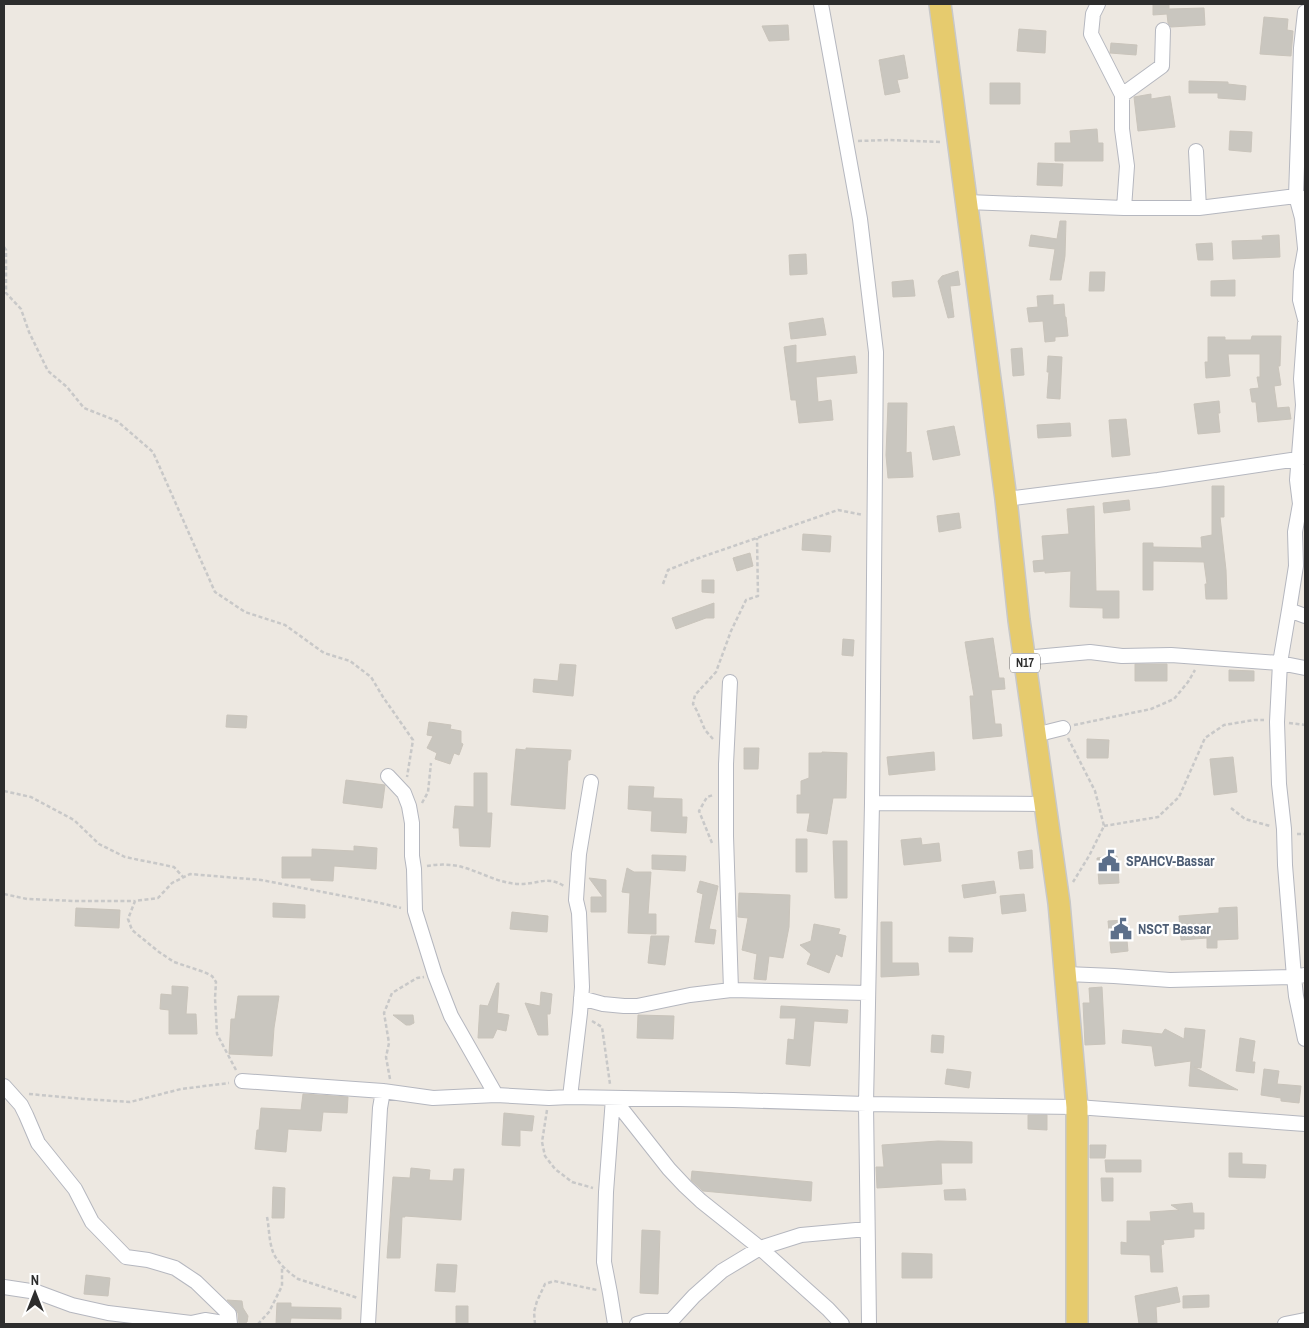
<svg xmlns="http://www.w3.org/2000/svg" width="1309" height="1328" font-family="'Archivo Narrow',sans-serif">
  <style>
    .building { fill: #c9c6bf; stroke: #c9c4bb }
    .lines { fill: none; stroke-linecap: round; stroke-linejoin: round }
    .street-casing { stroke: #b5b7bf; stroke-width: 16 }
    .primary-casing { stroke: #c8c8c8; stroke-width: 24 }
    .path { stroke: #c8c8c8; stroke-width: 2.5; stroke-dasharray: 4 2.5; stroke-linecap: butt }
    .street { stroke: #fff; stroke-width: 14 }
    .primary { stroke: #e6cb6e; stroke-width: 21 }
    .labels { text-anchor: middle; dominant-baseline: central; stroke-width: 4.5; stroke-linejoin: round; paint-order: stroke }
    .shield { fill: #fff; stroke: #6c6c6c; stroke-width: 1 }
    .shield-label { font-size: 12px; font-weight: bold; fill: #2d2d2d }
    .service-label { font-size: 14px; font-weight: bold; fill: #4e5e75; stroke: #fff; text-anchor: start }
  </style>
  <rect width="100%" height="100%" fill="#ede8e1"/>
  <path class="building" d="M1153,4H1169V9L1204,8L1205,25L1171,27L1168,23L1167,14L1153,15Z
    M1264,17L1288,19L1287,30L1293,31L1291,56L1260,54Z
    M788,25L789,40L769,41L762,26Z
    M1019,29L1046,31L1045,53L1017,51Z
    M1111,43L1137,45L1136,55L1110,53Z
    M904,55L908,78L897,80L900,92L885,95L879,60Z
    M1189,81L1228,82V84L1246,86L1245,100L1218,98V93H1189Z
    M990,83H1020V104H990Z
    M1151,94V99L1170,96L1175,127L1138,131L1134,97Z
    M1097,129L1098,143H1103V161H1055V143H1071L1070,131Z
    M1230,131L1252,132L1251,152L1229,150Z
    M1038,163L1063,164L1062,186L1037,185Z
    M1060,221H1066L1065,256L1061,280H1050L1055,249L1029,246L1031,235L1057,239Z
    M1279,235L1280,257L1233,259L1232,241L1263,240L1262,236Z
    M1212,243L1213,260H1198L1196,244Z
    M806,254L807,274L790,275L789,255Z
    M958,271L960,285L950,286L954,317L948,318L938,281L942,276Z
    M1090,272H1105L1104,291H1089Z
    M913,280L915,296L893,297L892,282Z
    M1235,280V296H1211V281Z
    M1053,295V305L1064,304L1065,317H1066L1068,336L1055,337V341L1045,342L1043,321L1029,322L1027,308L1038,307L1037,296Z
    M823,318L826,335L791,339L789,323Z
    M1252,336H1281L1280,366H1278L1281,385L1274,386L1277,408L1289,407L1291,419L1258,422L1256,402H1252L1250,389L1259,388L1257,377H1260V354H1228L1230,376L1206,378L1205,362H1208V337H1225V340H1251Z
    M796,345V363L855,356L857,373L816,377L818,402L831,400L833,420L799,423L796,400H791L784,347Z
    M1022,348L1024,375L1013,376L1011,349Z
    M1048,356L1062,357L1060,399L1047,398L1049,372H1047Z
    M1219,401L1220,413H1218L1220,432L1198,434L1194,404Z
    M888,403H907L906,453L911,452L913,477L888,478L886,455Z
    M1126,419L1130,455L1112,457L1109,420Z
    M1070,423L1071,436L1038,438L1037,425Z
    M954,426L960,455L933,460L927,431Z
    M1212,486H1224V517H1220L1226,570L1227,599H1206L1205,584H1207L1204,562L1153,561V590H1143V543H1153V547L1202,548L1201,537L1212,535Z
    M1129,500L1130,510L1104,513L1103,503Z
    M1094,506L1096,591H1119V618H1103V608L1070,607L1071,571L1045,573V571L1034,572L1033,561L1044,560L1042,536L1069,534L1067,509Z
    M959,513L961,528L939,532L937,516Z
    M803,534L831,536L830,552L802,550Z
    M750,553L753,566L737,571L733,558Z
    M702,580H714V593L702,592Z
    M714,603V618H706L676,629L672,618Z
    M993,638L999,678H1004L1005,689L991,690L995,724H1001L1002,736L973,739L970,696H974L965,642Z
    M843,639L854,640L853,656L842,655Z
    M560,664L576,665L573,696L533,692L534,679L558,681Z
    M1135,664H1167V681H1135Z
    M1229,670L1254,671V681H1229Z
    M227,715L247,716L246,728L226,727Z
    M429,722L451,725L450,729L461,731V743L463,744L459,755L454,753L450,764L435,759L437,753L427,748L433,736L427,735Z
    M1087,739L1109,740L1108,758H1087Z
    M526,748L571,750L570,760H568L565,809L511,805L516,749L526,750Z
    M744,748H759L758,769H744Z
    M822,752L847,753L846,798H833L827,834L807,831L810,813H797V795H801V781L809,778V753H822Z
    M934,752L935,770L889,775L887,757Z
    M1233,757L1237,792L1214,795L1210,759Z
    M474,773H487V813H492L490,847L460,846L459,828H453L455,806L474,807Z
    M346,780L385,785L382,808L343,803Z
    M629,786L654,787L653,798L682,799V817H687L686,833L651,831L652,811L628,809Z
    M921,838L922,845L939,843L941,861L904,865L901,840Z
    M796,839H807V872H796Z
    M833,841H847V898H835Z
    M354,846L377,848L376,869L334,866L333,881L311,880V878H282V857H312V849L354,851Z
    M1032,850L1033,868L1020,869L1018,852Z
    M652,855L686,856L685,871L652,869Z
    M1117,856L1119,883L1099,884L1097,858Z
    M627,868L634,872H651L648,914H656V934L628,933L630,893L622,892Z
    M589,878L606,880V912H591V897H603Z
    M700,881L718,886L709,929L716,930L714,944L695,942L703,894L697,892Z
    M994,881L996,893L964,898L962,885Z
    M739,893L790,895L789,927L783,958L769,956L766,980L754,979L757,954L742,950L748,918L738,917Z
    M1024,894L1026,911L1002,914L1000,896Z
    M273,903L305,905V918L273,917Z
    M1237,907L1238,939L1217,940V948H1207V938L1181,940L1179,916L1219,913V908Z
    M76,908L120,910L119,928L75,926Z
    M512,912L548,916L547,932L510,929Z
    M1125,920L1128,951L1111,953L1108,921Z
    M881,922H892V963H918L919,975L881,977Z
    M814,924L840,929L838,934L846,936L842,957L836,954L829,973L807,964L811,954L800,945L811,941Z
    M651,936H669L665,965L648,963Z
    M949,937L973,938L972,952H949Z
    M497,983H499L497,1013L509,1015L506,1031L497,1029L493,1038H478L480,1005L488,1006Z
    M172,986L188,987L186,1014H196L197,1034H169V1010L160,1009L161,994L172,995Z
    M1102,987L1105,1044L1085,1045L1083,1003H1090L1089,988Z
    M541,992L552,994L550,1014H547L548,1035H538L525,1003L540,1006Z
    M238,996H279L274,1028L272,1056L229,1054L231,1019H235Z
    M781,1006L848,1010L847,1023L814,1021L810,1066L786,1064L788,1039L794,1040L796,1018H780Z
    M393,1015H413L414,1023L410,1025H406Z
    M638,1015L674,1016L673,1039L637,1038Z
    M1185,1028L1205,1030L1201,1068L1194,1067L1238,1090L1189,1086L1191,1061L1155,1066L1152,1046L1122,1043L1123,1030L1162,1034L1165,1029L1184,1039Z
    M932,1035L944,1036L943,1053L931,1052Z
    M1240,1038L1255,1041L1252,1062H1255L1254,1073L1236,1071Z
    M947,1069L971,1072L969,1088L945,1084Z
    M1264,1069L1279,1071L1277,1084L1301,1086L1299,1103L1281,1101V1098L1261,1095Z
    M303,1094L348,1097L347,1113L323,1112L321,1131L288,1129L286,1152L255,1149L257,1130H259L261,1108L301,1110Z
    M504,1113L534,1116L532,1131L520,1130V1146L502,1145Z
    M1028,1115H1047V1130L1028,1129Z
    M938,1141L972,1142V1163H941L942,1184L877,1188L876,1167H884L882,1145Z
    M1090,1145H1106L1105,1158H1090Z
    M1229,1153H1242V1164L1266,1165L1265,1178L1229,1177Z
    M1105,1160H1141V1172H1106Z
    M411,1168L430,1170L429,1180L453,1181L454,1169H464L461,1220L405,1216V1217H402L400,1258H387L393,1177L410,1178Z
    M692,1171L812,1182L811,1201L703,1191L691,1180Z
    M1101,1178H1113V1201H1102Z
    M273,1187L285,1188L284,1218H272Z
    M965,1189L966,1200H945L944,1190Z
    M1192,1203L1193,1213H1204V1229H1194V1237L1163,1240L1164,1244L1161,1245L1163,1272H1151L1150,1255L1121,1254V1242L1127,1243V1221H1151L1150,1212L1179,1210L1171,1205Z
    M642,1230L660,1231L658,1294L640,1293Z
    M902,1253L932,1254V1278H902Z
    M437,1264L457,1265L455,1292L435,1291Z
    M86,1275L110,1278L108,1296L84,1294Z
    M1177,1287L1180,1302L1156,1307L1157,1324H1139L1135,1296Z
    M1209,1295V1307L1183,1308V1296Z
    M227,1300L242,1301L243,1308L248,1316L247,1322L243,1324H239L238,1313L235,1308Z
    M277,1303H291V1307L341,1308V1319L291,1318L290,1324H276Z
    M456,1306H468V1324H456Z"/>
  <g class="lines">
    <g class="street-casing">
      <path id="street" d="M821,4L860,219L876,352L872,803L866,1104L869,1324
        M1098,4L1093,14L1091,34L1122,95
        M1305,12L1301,48L1296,196L1302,218L1305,248
        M1196,151L1199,208
        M967,202L1124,208H1199L1296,196L1305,199
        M1124,208L1127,166L1122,129V95L1162,66L1163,30
        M1305,250L1301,272L1300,300L1305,319
        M1305,323L1301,379L1303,405L1297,480L1300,504L1295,532L1296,566L1289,610L1280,663L1277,722L1279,784L1284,829L1285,865L1294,977L1296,996L1305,1039
        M1006,499L1158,480L1298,459L1305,457
        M1289,610L1305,616
        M1024,658L1090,652L1122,656L1171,655L1280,663L1305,668
        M730,682L726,764V836L731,990L868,993
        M1035,735L1063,728
        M388,776L404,793L409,806L412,823V856L414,869L415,911L435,975L451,1016L496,1095
        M872,803L1044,804
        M1066,974L1114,976L1170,980L1294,977L1305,975
        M581,998L603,1004L624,1006H637L690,995L731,990
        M242,1081L383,1091L433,1098L496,1095L549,1098L570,1097L733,1100L866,1104L1077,1107L1305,1124
        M4,1086L21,1105L26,1115L38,1143L75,1189L92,1222L126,1257L148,1260L175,1268L196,1282L229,1314L230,1324
        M570,1097L580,1013L582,987L579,913L576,900L579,854L591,782
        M613,1098L669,1169L685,1186L701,1201L760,1248L828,1309L842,1324
        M613,1098L606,1192L604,1262L610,1293L615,1324
        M4,1287L37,1292L72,1305L108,1313L191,1323L205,1320L230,1324
        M368,1324L380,1108L383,1091
        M637,1324L647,1321H671L694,1296L722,1271L760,1248L801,1235L867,1229
        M1285,1324L1305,1320"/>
    </g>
    <g class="primary-casing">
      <path id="primary" d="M940,4L1006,499L1019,620L1059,903L1077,1107V1324"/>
    </g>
    <path class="path" d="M858,141L889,140L942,142
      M4,247L6,250V293L21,309L29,332L48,371L67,387L84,408L117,421L153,452L215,592L245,612L285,625L324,653L350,661L371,677L383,697L413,740L407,777
      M663,584L668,570L693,560L838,510L863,515
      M1289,723L1305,725
      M1074,725L1151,709L1174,699L1188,682L1195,670
      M1068,738L1095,791L1104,826L1089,856L1073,882
      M713,739L705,730L697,711L693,704L695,695L716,672L731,631L746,600L758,596L757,538
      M4,791L31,797L74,820L99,844L125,857L174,867L183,877
      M422,803L428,792L431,763
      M1231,808L1245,819L1270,826
      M1104,826L1158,817L1179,797L1205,738L1224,725L1254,720H1264
      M1297,834H1305
      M712,843L699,811L707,797L713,795
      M427,866C438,864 451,864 462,867C481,872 498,883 518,884C537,885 546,875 564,886
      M4,894L27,899L75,901H134
      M592,1021L602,1027L610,1084
      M236,1070L217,1034L215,998L216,982L212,976L204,972L174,962L159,952L132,930L128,919L135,901L158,898L172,883L190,874L261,880L380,903L401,908
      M390,1079L386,1057L389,1043L384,1013L392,993L417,978L424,977
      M29,1094L84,1099L130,1102L181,1089L229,1083
      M547,1110L542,1142L545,1156L555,1169L572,1182L593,1188
      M267,1217C269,1227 269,1239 272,1249C275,1261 288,1272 298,1279L358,1298
      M258,1324L269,1312L282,1286V1267
      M535,1324L534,1312L537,1301L545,1284L554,1281L597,1290"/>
    <use href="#street" class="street"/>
    <use href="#primary" class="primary"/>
  </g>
  <defs>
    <g id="civic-bare" transform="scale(1.725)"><path d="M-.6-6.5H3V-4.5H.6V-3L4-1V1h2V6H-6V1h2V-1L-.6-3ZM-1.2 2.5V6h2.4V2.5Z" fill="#5c6f8a" stroke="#fff" stroke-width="2.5" paint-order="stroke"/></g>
  </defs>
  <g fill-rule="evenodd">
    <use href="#civic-bare" x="1109" y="861"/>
    <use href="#civic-bare" x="1121" y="929"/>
  </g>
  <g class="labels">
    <rect class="shield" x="1010" y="653.5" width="30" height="19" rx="4"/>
    <g class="shield-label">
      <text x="1025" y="663">N17</text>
    </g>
    <g class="service-label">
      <text x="1126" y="861">SPAHCV-Bassar</text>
      <text x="1138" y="929">NSCT Bassar</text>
    </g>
  </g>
  <rect width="1309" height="1328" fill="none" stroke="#2d2d2d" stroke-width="10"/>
  <g transform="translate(35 1293)" stroke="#ffffff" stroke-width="4" paint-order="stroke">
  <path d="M0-4L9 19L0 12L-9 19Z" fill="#2d2d2d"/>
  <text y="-8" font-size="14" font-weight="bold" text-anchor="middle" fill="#2d2d2d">N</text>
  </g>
</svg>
